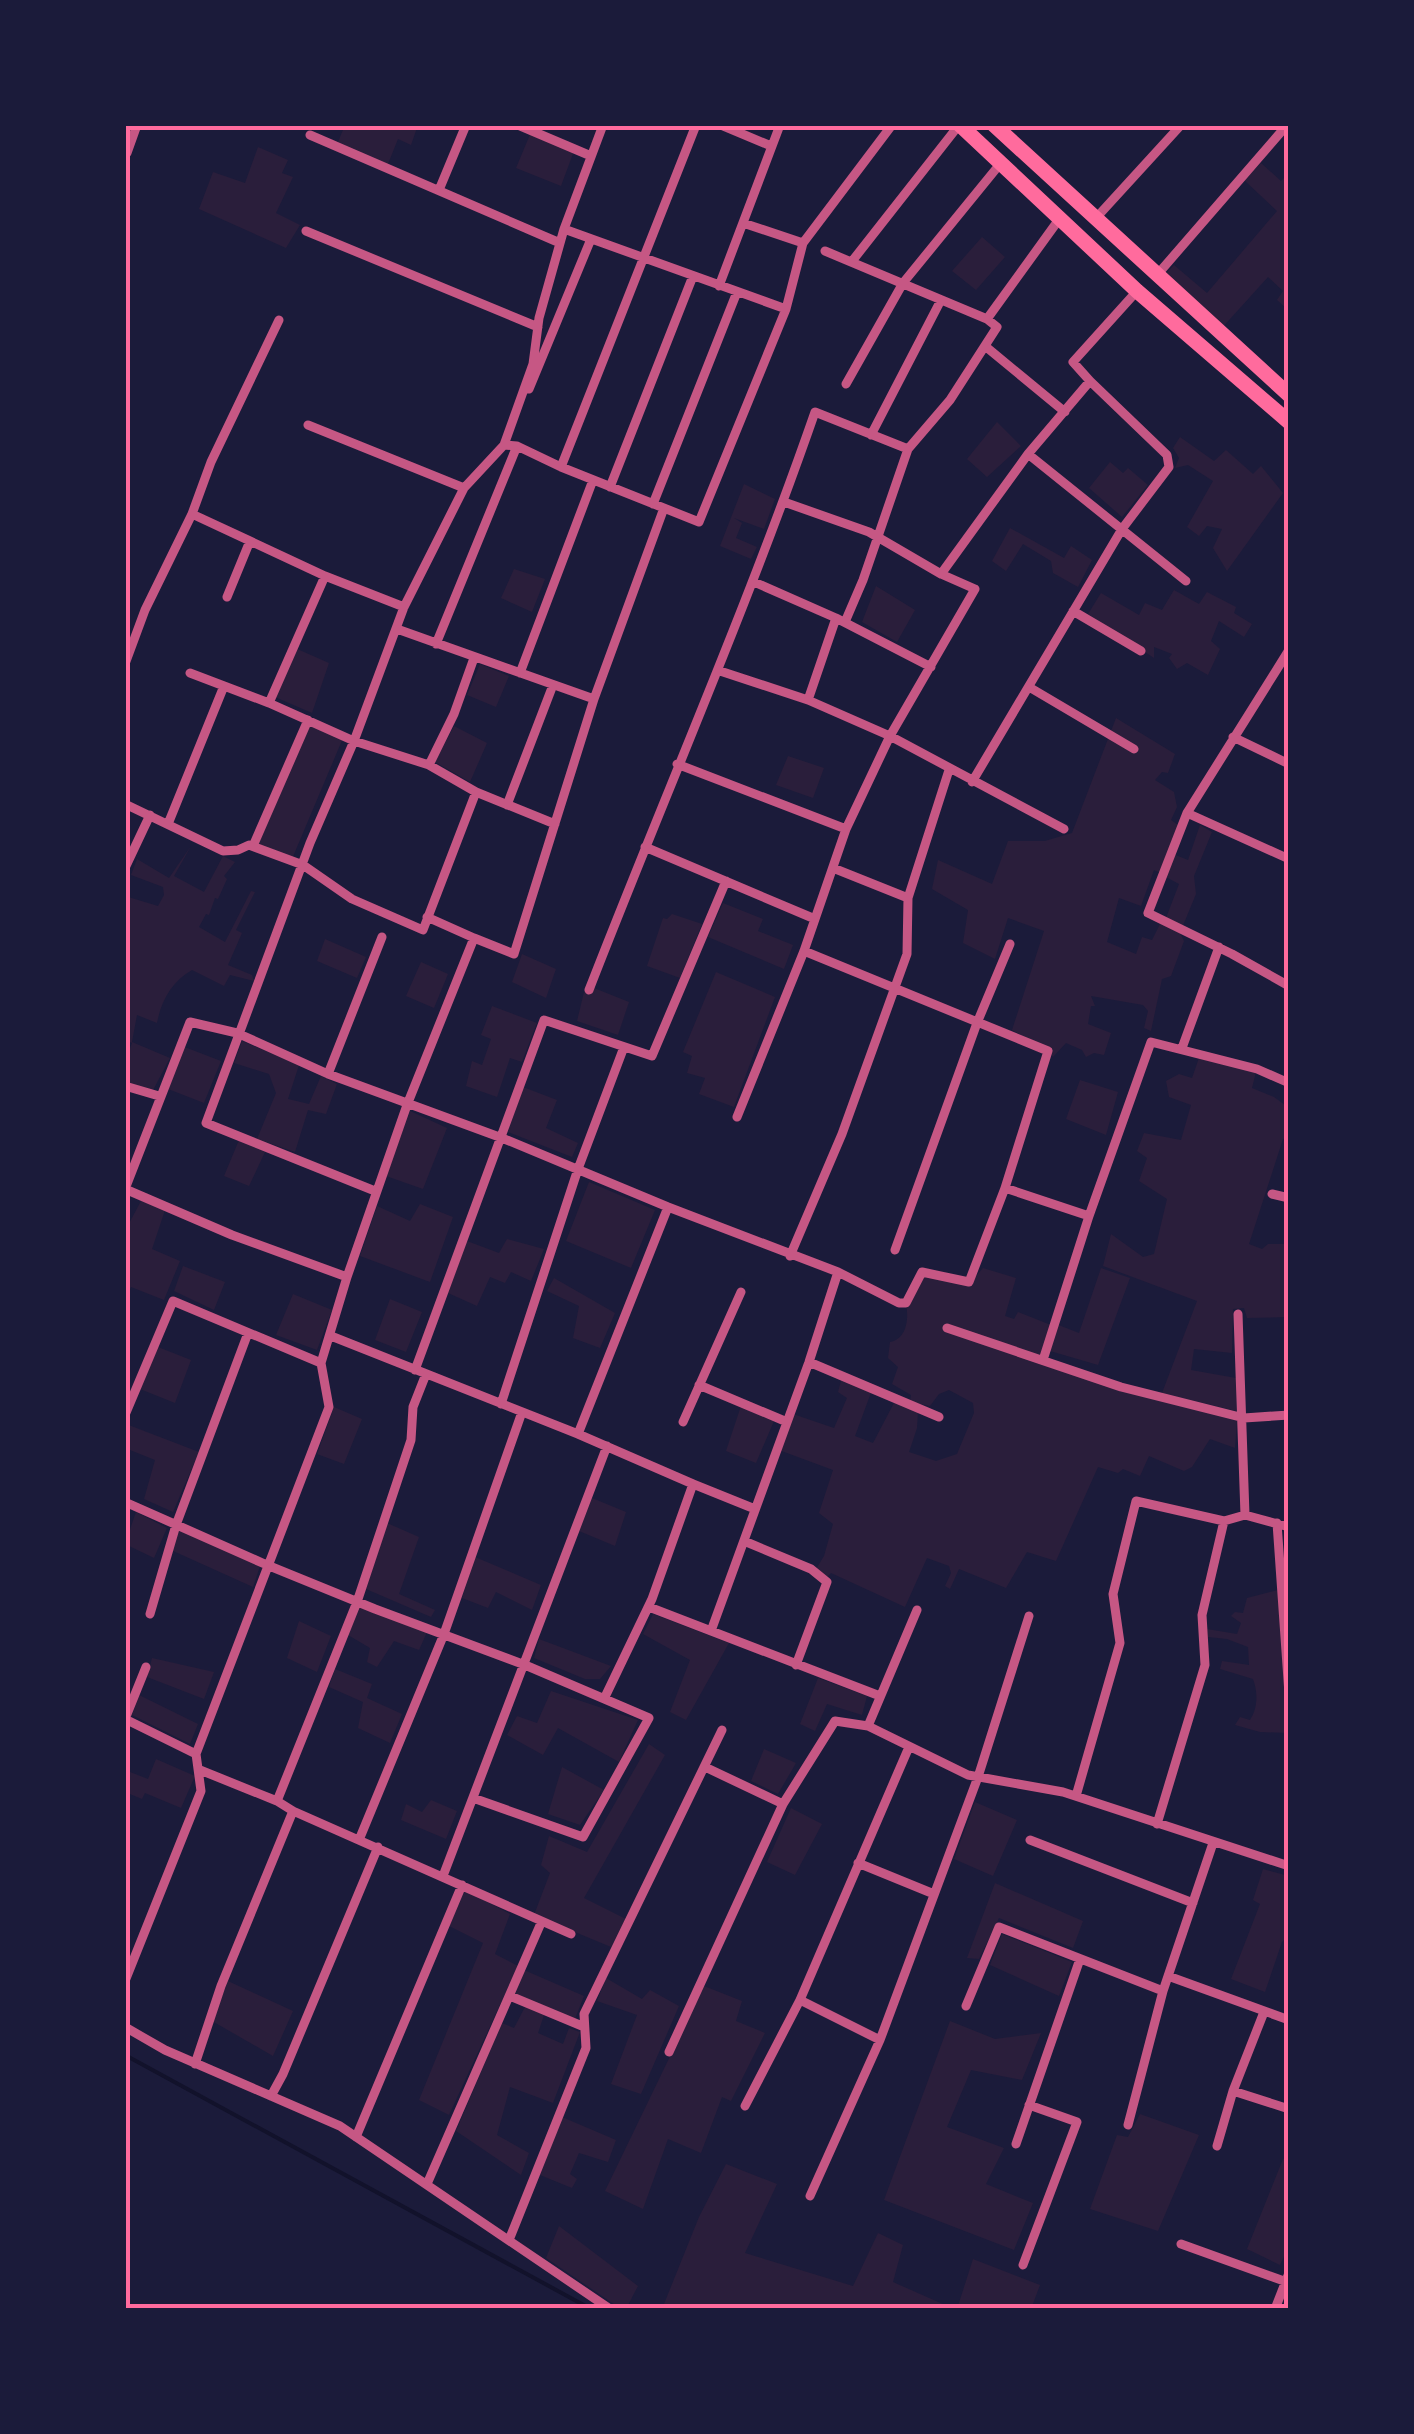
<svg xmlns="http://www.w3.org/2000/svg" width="1414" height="2434" font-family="'Noto Serif',serif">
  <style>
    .green { fill: #2a1e3b }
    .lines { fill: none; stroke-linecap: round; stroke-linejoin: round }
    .stream { stroke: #12122b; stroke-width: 4 }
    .minor { stroke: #c65784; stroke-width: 9 }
    .trunk { stroke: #ff6b9d; stroke-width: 15 }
    .neatline { fill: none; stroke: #ff6b9d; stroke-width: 4 }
  </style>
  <rect width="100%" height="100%" fill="#1b1b3a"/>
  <path class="green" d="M345,125H418L411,145L398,139L388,164L338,142Z
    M531,132L574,151L561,186L516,168Z
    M258,147L288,160L282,173L293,177L276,213L300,225L286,248L199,209L213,172L245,183Z
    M1261,163L1281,181L1289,173V311L1277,300L1283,291L1268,277L1221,329L1161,278L1174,265L1207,293L1277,211L1244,180Z
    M982,237L1005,257L976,290L952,271Z
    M997,422L1021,446L987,477L967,459Z
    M1180,437L1214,461L1226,450L1253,474L1261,466L1283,493L1227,571L1213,548L1222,529L1207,526L1199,536L1187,527L1213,481L1188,465L1175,468L1179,458L1173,448Z
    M1110,462L1123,473L1128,468L1148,485L1122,517L1089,488Z
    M744,484L775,499L764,529L734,518L742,523L736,538L757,547L751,559L720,546Z
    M1010,528L1064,558L1071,546L1092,560L1078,587L1053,573L1051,561L1023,544L1006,571L992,561Z
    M514,569L545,579L532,612L501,598Z
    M876,586L915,610L897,642L862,622Z
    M1174,590L1199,604L1207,592L1236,607L1234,613L1252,624L1244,637L1219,621L1211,641L1220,649L1208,675L1187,663L1177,669L1169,658L1172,654L1154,647V658L1088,614L1101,593L1139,615L1145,603L1162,610Z
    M295,648L329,663L312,713L275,697Z
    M480,664L509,676L496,707L467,695Z
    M1116,718L1175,754L1168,773L1162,772L1155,780L1174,792L1177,807L1171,820L1178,825L1163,874L1154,870L1141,906L1119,898L1107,942L1136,954L1142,937L1152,940L1161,922L1178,929L1184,941L1171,976L1162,979L1151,1031L1144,1028L1148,1011L1143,1005L1091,996L1095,1006H1091L1088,1024L1111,1033L1104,1055L1094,1053L1086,1057L1082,1050L1066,1043L1053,1057L1048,1050L1012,1030L1044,931L1008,918L995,959L963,943L968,910L932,889L938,860L992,884L1008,841H1045L1072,833Z
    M309,723L343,738L292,859L257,844Z
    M454,726L487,743L470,782L435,762Z
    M788,756L824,768L813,798L776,785Z
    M1200,825L1212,832L1194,876L1196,894L1182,928L1166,918L1179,884L1164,876L1173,854L1188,860Z
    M191,846L174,876L204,892L223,856L235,862L224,876L227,879L218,899L215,898L209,915L206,914L199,927L225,942L251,891L255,892L236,930L242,933L228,965L252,975L254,981L230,975L224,986L192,970C172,981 161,1001 157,1023L137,1015L132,1042L170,1058L152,1092L125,1083V1062L132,1043L125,1040V896L158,906L164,895L163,887L131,875L137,859L169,878Z
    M723,903L763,919L758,931L793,945L784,969L708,937Z
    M672,914L702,924L680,978L647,966L663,918L667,919Z
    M325,939L366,957L357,978L317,961Z
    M522,954L556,969L546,998L512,982Z
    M421,962L448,974L434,1008L406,996Z
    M716,972L775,997L734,1107L699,1094L705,1078L687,1073L692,1056L683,1052Z
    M594,988L629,1002L618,1035L577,1021L584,992L592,994Z
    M492,1006L537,1023L522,1062L510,1058L497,1097L466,1086L472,1061L482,1065L491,1039L481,1035Z
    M242,1041L299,1065L288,1099L309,1104L321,1076L337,1084L326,1114L308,1110L295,1152L257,1139L276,1093L269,1074L234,1063Z
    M182,1046L221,1061L204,1103L168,1089Z
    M1200,1055L1256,1072L1252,1088L1274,1097L1289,1108V1137L1283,1139L1249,1244L1262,1249L1268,1244H1288L1284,1277L1289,1280V1317L1247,1318L1244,1308L1233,1309L1232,1353L1194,1349L1191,1370L1236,1378V1411L1162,1393L1197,1301L1103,1266L1111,1234L1143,1257L1154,1254L1167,1199L1139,1181L1147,1158L1137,1151L1144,1133L1181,1140L1191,1105L1169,1097L1166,1081L1179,1074L1192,1078Z
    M1080,1080L1118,1092L1106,1135L1066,1119Z
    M523,1087L557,1100L546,1128L578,1143L572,1157L508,1132Z
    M410,1111L447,1128L423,1189L386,1176Z
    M239,1140L265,1152L249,1186L224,1176Z
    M589,1182L655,1210L631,1268L566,1241Z
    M141,1201L166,1207L152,1249L180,1261L164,1300L131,1287L125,1300V1231Z
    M420,1204L453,1217L430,1282L360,1256L377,1206L410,1221Z
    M507,1239L544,1249L531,1281L511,1272L505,1283L490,1277L477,1306L448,1293L467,1241L499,1253Z
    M183,1266L225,1282L214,1310L174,1291Z
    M983,1268L1016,1278L1005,1316L1014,1319L1018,1312L1051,1325L1041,1357L1133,1391L1237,1421L1235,1448L1210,1439L1192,1467L1184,1471L1149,1456L1140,1476L1123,1469L1118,1473L1098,1467L1056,1561L1027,1552L1006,1588L959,1569L950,1589L945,1586L951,1573L949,1566L927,1558L905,1607L831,1573L826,1578L816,1569L824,1556L833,1524L819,1513L833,1470L779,1450L793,1414L834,1428L847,1398L838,1392L842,1377L872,1390L855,1436L873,1443L895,1401L918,1412L917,1428L909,1452L936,1461L957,1454L974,1413L973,1403L949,1390L939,1394L930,1406L910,1402L911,1395L892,1384L898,1367L888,1358L890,1342C907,1339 909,1318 906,1305L926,1273L969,1284Z
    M1101,1268L1130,1278L1098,1365L1050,1351L1056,1324L1079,1333Z
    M554,1278L615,1313L600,1348L573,1338L579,1306L547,1291Z
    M293,1294L332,1310L317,1350L276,1335Z
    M390,1299L422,1312L406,1352L375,1340Z
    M158,1347L191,1360L175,1403L140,1389Z
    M741,1406L774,1421L756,1463L726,1451Z
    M334,1407L362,1419L344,1464L317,1454Z
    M126,1424L199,1452L173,1512L144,1499L155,1460L125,1448Z
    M592,1498L626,1512L615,1546L579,1531Z
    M136,1512L167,1528L154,1558L125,1544Z
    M387,1523L419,1537L399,1594L435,1610L431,1617L366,1589Z
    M178,1529L260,1566L253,1587L171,1550Z
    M475,1557L541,1585L532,1610L496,1592L488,1608L462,1598Z
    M1278,1590L1288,1733L1260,1732L1235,1725L1240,1717L1250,1720C1258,1708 1258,1692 1253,1679L1220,1669L1222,1661L1249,1665L1248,1647L1227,1639L1208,1637L1207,1629L1237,1634L1241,1623L1231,1616L1235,1612L1243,1613L1247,1598Z
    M360,1607L427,1632L419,1650L394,1641L377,1667L367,1662L370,1648L348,1635Z
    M653,1614L729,1643L686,1720L670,1712L690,1660L643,1634Z
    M299,1621L331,1636L317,1672L287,1658Z
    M539,1639L611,1666L600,1679H585L534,1658Z
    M152,1658L214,1672L204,1699L147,1677Z
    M335,1669L372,1684L367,1698L402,1714L390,1743L358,1728L363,1702L329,1687Z
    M818,1678L867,1696L862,1715L827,1704L815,1731L800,1724Z
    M551,1691L638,1720L619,1762L558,1728L543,1755L507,1735L517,1716L537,1723Z
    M139,1695L198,1724L190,1744L132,1715Z
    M649,1744L665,1755L584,1898L626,1919L611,1947L534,1915L550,1873L541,1865L549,1836L587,1852Z
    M764,1749L796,1763L778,1794L751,1781Z
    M156,1759L195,1776L181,1808L145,1793L142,1799L125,1792V1770L148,1779Z
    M562,1767L604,1790L580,1825L548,1814Z
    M431,1800L457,1811L446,1839L401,1820L406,1804L422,1812Z
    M975,1802L1017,1820L993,1876L954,1859Z
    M791,1808L822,1824L795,1875L767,1862Z
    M1263,1869L1289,1876V1935L1282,1942L1265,1992L1231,1979L1260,1904L1253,1900Z
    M995,1883L1083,1921L1073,1948L999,1918L979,1959L967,1958Z
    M465,1890L510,1914L495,1954L518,1966L449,2115L419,2100L483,1943L449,1926Z
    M1002,1934L1072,1962L1059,1996L990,1965Z
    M524,1970L584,1996L575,2019L515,1994Z
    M606,1978L642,1999L650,1990L679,2006L641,2094L611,2084L637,2015L597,2001Z
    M228,1981L293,2011L273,2056L212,2021Z
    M704,1986L742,2001L736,2021L765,2033L731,2101L722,2097L701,2153L668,2139L643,2209L605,2191Z
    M525,2007L544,2015L538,2033L563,2044L569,2028L580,2032L553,2103L510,2087L497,2135L529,2153L521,2175L456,2131L502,2023L514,2028Z
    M950,2021L995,2039L1041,2033L1022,2080L971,2070L947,2127L1004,2148L986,2184L1033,2203L1014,2250L884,2200Z
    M1140,2114L1199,2135L1158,2231L1090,2209L1117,2135L1128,2137Z
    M562,2117L616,2140L608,2162L579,2153L570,2174L577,2179L572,2188L540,2175Z
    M1283,2159L1289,2161V2246L1280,2265L1247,2249Z
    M726,2164L777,2184L745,2253L853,2286L878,2233L903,2245L893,2282L954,2309H662L699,2217Z
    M559,2226L638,2286L626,2309H621L546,2258Z
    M973,2259L1040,2285L1031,2309H957Z"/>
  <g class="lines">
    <path class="stream" d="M125,2055L591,2309"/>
    <path class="minor" d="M518,125L591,156
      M721,125L771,146
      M310,135L560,243
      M127,153L137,125
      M439,190L466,125
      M1096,218L1181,125
      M743,223L803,243
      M564,229L786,309
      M306,231L538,327
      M825,251L987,319L1060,218
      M853,260L959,125
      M1157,275L1287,125
      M719,286L780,125
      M985,346L1065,412
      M846,384L903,283L1000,164
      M529,389L591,239
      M308,425L464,488
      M871,435L941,300
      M504,445L517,446L561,467L699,522L786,309L803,243L892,125
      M1028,454L1186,581
      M561,467L696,125
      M610,487L693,276
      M653,504L737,292
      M192,514L325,576L404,607
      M941,574L1028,454L1090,381L1073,362L1137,291
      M754,582L836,618L931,667
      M227,597L250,541
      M1073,611L1141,651
      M845,622L863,580L908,449L950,400L997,327L987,319
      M397,629L594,699L664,508
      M436,644L517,446
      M1289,650L1187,813L1148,913L1232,954L1289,986
      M125,664L145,610L192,514L211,462L279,320
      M720,671L808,700L890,736L1064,829
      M190,673L269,703L354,741L429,765L476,792L555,824
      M520,673L593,480
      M1029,687L1134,749
      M808,700L836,618
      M269,703L325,576
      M1233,737L1289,764
      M677,764L846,829
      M429,765L454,714L474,658
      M972,782L1122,529L1169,467L1167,455L1090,381
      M125,804L223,851L238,850L249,845L303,865L352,899L423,930L476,792
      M507,805L553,685
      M1187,813L1289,859
      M168,824L224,686
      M253,846L308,720
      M645,847L815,919
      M125,868L150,815
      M833,868L908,898
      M125,893V896
      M427,917L474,938
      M589,990C664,797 747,608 815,412L908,449
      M1182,1048L1219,947
      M328,1074L382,937
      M125,1086L159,1096
      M737,1117L804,951L846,829L890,736L975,589L941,574L869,532L784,502
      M1005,1188L1089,1216
      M125,1189L190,1022L237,1033L328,1074L502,1138L668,1207L838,1272L899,1303H906L922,1272L969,1282L1005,1188L1048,1051L804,951
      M125,1189L232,1235L347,1277
      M375,1191L206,1123L310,843L354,741L404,607L464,488L504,445L533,364L539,318L564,229L603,125
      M1272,1194L1289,1198
      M895,1250L977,1023L1010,944
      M790,1256L842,1134L907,954L908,898L949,770
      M1238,1314L1245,1515
      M947,1328L1121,1387L1244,1418L1289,1415
      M331,1336L578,1434L693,1484
      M1043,1360L1089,1216L1151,1042L1257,1069L1289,1083
      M809,1362L939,1417
      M415,1370L544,1020L652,1056L726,881
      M699,1385L787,1422
      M501,1404L578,1169L624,1047
      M125,1415L173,1301L321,1363
      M683,1422L741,1292
      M578,1434L668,1207
      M125,1502L267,1565L375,1609L525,1665L649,1718L583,1837L473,1798
      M1277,1523L1289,1694
      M744,1541L811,1569L827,1582L796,1665
      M649,1607L880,1696
      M150,1614L176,1525L248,1333
      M711,1631L809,1362L838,1272
      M604,1699L652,1599L693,1484L755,1509
      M125,1719L196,1754
      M125,1719L146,1667
      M868,1726L917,1610
      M705,1767L783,1804
      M200,1770L277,1801L293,1811L571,1934
      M1076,1796L1120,1643L1113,1594L1136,1501L1224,1521L1245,1515L1289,1527
      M277,1801L357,1602L411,1440L413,1407L426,1374
      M1157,1824L1205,1665L1202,1615L1224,1521
      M359,1840L444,1634L522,1412
      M1030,1840L1193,1903
      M858,1863L934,1894
      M443,1876L607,1446
      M1168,1976L1289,2020
      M125,1981L201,1791L196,1754L329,1407L321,1363L347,1277L407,1105L474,938L514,954L594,699
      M510,1996L582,2026
      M966,2006L999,1927L1163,1991
      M125,2027L165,2050L340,2126L610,2309
      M880,2040L978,1777L1029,1616
      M669,2052L783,1804L835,1721L868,1726L968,1775L1063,1792L1289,1866
      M195,2064L221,1986L293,1811
      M1233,2091L1289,2109
      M271,2096L283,2074L378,1847
      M745,2106L800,2000
      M1128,2125L1163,1991L1213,1843
      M356,2137L462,1885
      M1016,2144L1080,1959
      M1217,2146L1233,2091L1264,2012
      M427,2184L541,1923
      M810,2196L880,2040L800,2000L909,1747
      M509,2240L586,2048L584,2014L722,1730
      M1181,2244L1284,2281
      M1023,2265L1077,2122L1029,2105
      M1275,2309L1289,2273"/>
    <path class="trunk" d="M960,125L1137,291L1289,422
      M994,125L1289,395"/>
  </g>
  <rect width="1414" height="2434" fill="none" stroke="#1b1b3a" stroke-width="255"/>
  <rect x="128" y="128" width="1158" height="2178" class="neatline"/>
</svg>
